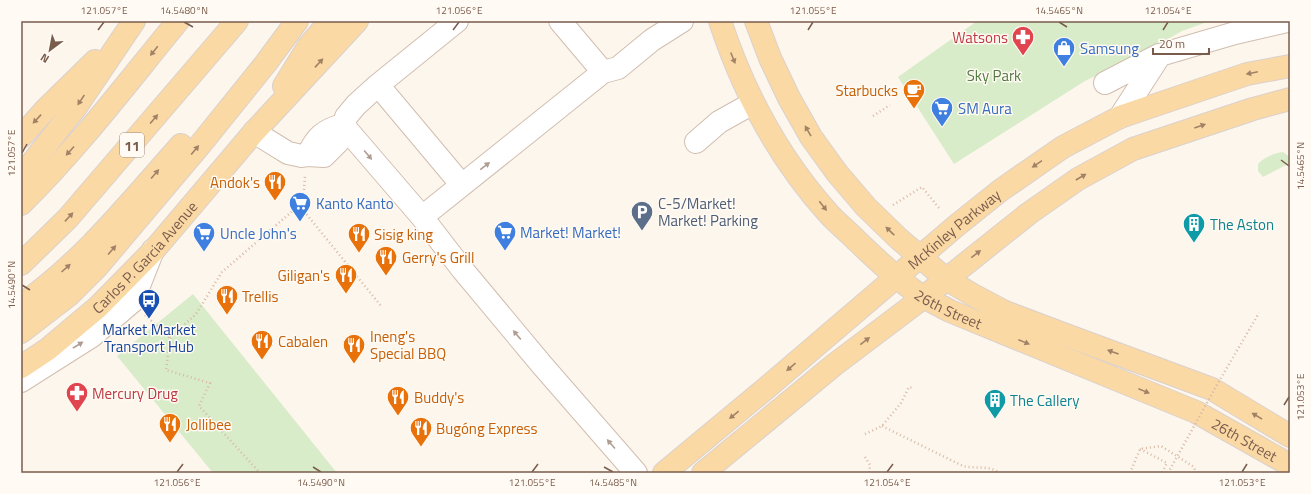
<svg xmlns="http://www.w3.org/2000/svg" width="1311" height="494" font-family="'Titillium Web',sans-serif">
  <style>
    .green { fill: #d8ecc9 }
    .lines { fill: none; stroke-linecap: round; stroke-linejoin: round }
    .minor-casing { stroke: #d1beb0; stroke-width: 24 }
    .major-casing { stroke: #dad1cd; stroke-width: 24 }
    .path { stroke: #d9b8a5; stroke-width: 2.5; stroke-dasharray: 1 3; stroke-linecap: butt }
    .minor { stroke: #fff; stroke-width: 22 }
    .major { stroke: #fbd9a5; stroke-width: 22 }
    .path-bridge { stroke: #d9b8a5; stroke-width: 2.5; stroke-dasharray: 1 3; stroke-linecap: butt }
    .oneway { fill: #a18267 }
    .oneway2 { fill: #af9d94 }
    .ticks { fill: none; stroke: #7a5c4d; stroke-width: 1.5 }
    .labels { text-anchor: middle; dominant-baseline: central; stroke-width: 3; stroke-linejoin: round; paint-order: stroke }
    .shield { fill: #fffaf3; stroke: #a28b7f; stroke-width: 1 }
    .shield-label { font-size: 14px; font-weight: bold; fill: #7a5c4d }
    .health-label { font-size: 15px; fill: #be3a42; stroke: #fffaf3; text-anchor: end }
    .shop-label { font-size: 15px; fill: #366cbe; stroke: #fffaf3; text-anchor: start }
    .park-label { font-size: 15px; fill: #537a41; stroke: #fffaf3 }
    .food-label { font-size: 15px; fill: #c56008; stroke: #fffaf3; text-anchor: start }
    .service-label { font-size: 15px; fill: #4e5e75; stroke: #fffaf3; text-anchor: start }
    .culture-label { font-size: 15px; fill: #0d838f; stroke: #fffaf3; text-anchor: start }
    .street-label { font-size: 15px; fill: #7a5c4d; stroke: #fffaf3 }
    .transit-label { font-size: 15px; fill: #164399; stroke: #fffaf3 }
    .neatline { fill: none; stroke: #7a5c4d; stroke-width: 1.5 }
    .ticks-label { font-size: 10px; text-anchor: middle; fill: #7a5c4d }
  </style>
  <rect width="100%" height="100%" fill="#fdf6ec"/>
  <path class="green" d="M977,21H1210L1182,31L1149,50L1085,81L954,164L898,77Z
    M1283,152L1290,157V163L1263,177L1258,171V164C1265,157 1274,153 1283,152Z
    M193,294L337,473H213L117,356Z"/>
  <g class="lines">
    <g class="minor-casing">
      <path id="minor" d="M560,21L603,72
        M1105,83L1159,55
        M378,85L461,184
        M1120,117L1160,55L1235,33L1287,21
        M343,125L422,217L462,269L542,365L636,473
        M254,132L288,153L302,156L308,155L324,156L340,140L346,117L356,105L378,85L457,21
        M696,142L719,122L753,103
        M308,155C316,137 324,130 343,125
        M422,217L603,72L618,68L652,40L682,21
        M21,381L92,336L133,301L153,250"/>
    </g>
    <g class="major-casing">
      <g id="major">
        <path id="s1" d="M720,21C743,91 778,157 828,213C836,222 847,231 856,240C877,260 899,281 923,297C932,302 941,306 950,311L1196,412L1290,465"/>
        <path d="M756,21L770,58L789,98L811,137L837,173L866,207L898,238L946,279L973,295L1005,312L1058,332L1212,389L1290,436"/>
        <path d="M284,86L308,47L330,21"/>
        <path d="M21,137L46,109L95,61"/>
        <path d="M21,177L76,107L134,21"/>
        <path d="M21,204C78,148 127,83 178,21"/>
        <path d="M21,264L68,218L237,21"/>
        <path d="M21,305C83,262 131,201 181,145"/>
        <path d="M21,332L69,295L97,267L200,145L266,63L297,21"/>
        <path id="s2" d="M21,367L48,349L98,307L154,250L254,132L357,21"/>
        <path id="s3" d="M664,473L764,390L956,226L1001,190L1063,147L1120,117L1247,74L1290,66"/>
        <path d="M703,473L834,365L924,297L1028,214L1078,179L1133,149L1253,109L1290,99"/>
      </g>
    </g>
    <path class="path" d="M873,116L890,105
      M299,205L381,306
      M893,205L922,187L939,208
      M145,315L170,338L166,370L210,383L199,406L260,473
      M170,338L196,314L222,272L303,202L305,176
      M882,426L963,466C975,469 990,465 999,473
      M865,434L882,426L901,403L909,387L913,388
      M1140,449L1167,463L1162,473
      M865,457L870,465L869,473
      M1130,473L1140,449L1161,446L1194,467L1196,473"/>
    <use href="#minor" class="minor"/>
    <use href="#major" class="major"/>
    <path class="path-bridge" d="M1168,473L1218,383L1259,313"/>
  </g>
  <defs><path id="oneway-solid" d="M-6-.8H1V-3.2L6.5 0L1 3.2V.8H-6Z"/></defs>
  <g class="oneway">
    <use href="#oneway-solid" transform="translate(154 51) rotate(129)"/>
    <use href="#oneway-solid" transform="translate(733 58) rotate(68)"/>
    <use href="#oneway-solid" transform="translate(319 63) rotate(-47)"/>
    <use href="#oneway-solid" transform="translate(1252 73) rotate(168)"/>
    <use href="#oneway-solid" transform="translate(81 100) rotate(124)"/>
    <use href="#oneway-solid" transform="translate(37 119) rotate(133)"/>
    <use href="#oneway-solid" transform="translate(154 119) rotate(-50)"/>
    <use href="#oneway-solid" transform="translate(1200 126) rotate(-19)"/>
    <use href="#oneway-solid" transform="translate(808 131) rotate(-120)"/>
    <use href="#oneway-solid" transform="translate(195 150) rotate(-50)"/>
    <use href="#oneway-solid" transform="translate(70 151) rotate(132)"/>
    <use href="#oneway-solid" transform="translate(1037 164) rotate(146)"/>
    <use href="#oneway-solid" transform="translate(155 174) rotate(-49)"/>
    <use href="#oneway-solid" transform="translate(1081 177) rotate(-30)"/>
    <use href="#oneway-solid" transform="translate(823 206) rotate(52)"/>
    <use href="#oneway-solid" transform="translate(69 217) rotate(-47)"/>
    <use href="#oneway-solid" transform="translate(890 231) rotate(-136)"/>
    <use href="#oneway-solid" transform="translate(112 250) rotate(-49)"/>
    <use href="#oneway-solid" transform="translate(976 254) rotate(-38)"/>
    <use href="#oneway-solid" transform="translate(66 268) rotate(-42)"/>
    <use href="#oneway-solid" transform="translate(865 341) rotate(-38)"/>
    <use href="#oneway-solid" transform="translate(1024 342) rotate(22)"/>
    <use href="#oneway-solid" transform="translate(1113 352) rotate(-160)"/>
    <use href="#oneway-solid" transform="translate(791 367) rotate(139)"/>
    <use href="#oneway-solid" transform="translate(1144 391) rotate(22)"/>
    <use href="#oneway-solid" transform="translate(734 415) rotate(141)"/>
    <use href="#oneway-solid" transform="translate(1257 416) rotate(-149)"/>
  </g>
  <g class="oneway2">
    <use href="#oneway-solid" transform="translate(368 155) rotate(50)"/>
    <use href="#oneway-solid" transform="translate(485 166) rotate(-38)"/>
    <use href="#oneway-solid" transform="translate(517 335) rotate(-130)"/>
    <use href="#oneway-solid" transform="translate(78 345) rotate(-32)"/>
    <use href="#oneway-solid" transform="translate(611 444) rotate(-131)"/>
  </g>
  <path class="ticks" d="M184,22L193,27M1059,22L1067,27M98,30L104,22M453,30L459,22M808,30L813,22M1163,30L1168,22M22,153L27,144M1281,160L1289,166M22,285L30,290M1284,405L1289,397M313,467L321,472M604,467L613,472M177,472L183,464M532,472L538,464M887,472L893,464M1242,472L1247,464"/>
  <defs>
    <g id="pharmacy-pin" transform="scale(1.15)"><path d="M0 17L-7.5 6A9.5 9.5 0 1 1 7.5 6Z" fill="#e0444e" stroke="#fffaf3"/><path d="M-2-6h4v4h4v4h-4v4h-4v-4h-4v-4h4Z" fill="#fff"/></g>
    <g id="shop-pin" transform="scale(1.15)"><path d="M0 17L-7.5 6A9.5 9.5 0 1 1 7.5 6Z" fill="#3f7fe0" stroke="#fffaf3"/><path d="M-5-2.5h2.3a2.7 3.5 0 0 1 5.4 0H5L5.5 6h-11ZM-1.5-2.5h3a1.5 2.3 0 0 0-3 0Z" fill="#fff"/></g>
    <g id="cafe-pin" transform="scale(1.15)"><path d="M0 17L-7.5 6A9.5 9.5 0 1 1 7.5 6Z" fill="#e8710a" stroke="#fffaf3"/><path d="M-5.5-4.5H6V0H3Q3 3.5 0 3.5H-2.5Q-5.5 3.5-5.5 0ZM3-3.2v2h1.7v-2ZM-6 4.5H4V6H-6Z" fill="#fff"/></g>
    <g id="supermarket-pin" transform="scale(1.15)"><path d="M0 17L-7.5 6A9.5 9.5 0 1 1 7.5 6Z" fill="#3f7fe0" stroke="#fffaf3"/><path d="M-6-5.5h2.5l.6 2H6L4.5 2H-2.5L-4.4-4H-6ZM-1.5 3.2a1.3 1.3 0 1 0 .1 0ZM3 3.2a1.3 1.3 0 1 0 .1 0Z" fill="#fff"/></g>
    <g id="restaurant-pin" transform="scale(1.15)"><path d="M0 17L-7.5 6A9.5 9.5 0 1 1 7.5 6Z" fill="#e8710a" stroke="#fffaf3"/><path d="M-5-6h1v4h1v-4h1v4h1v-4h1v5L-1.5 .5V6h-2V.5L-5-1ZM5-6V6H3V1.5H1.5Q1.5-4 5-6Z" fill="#fff"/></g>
    <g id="parking-pin" transform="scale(1.15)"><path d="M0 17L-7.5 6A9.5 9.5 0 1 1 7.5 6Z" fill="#5c6f8a" stroke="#fffaf3"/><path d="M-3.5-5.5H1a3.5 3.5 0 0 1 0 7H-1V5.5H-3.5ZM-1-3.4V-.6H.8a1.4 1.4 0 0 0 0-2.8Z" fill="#fff"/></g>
    <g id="building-pin" transform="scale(1.15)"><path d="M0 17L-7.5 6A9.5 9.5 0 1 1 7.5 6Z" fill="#0f9aa8" stroke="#fffaf3"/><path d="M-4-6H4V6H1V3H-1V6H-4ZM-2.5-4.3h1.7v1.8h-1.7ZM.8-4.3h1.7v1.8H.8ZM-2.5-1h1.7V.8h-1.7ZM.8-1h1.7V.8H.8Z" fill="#fff"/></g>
    <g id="bus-pin" transform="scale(1.15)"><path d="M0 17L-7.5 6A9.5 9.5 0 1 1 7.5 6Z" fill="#1a4fb4" stroke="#fffaf3"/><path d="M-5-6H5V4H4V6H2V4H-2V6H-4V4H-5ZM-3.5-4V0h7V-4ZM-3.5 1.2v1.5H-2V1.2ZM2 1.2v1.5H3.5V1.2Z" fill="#fff"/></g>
  </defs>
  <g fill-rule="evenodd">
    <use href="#pharmacy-pin" x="1023" y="37"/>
    <use href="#shop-pin" x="1064" y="48"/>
    <use href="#cafe-pin" x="914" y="90"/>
    <use href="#supermarket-pin" x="942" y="108"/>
    <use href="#restaurant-pin" x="275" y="182"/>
    <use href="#supermarket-pin" x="300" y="203"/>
    <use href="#parking-pin" x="642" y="212"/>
    <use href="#building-pin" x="1194" y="224"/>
    <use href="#supermarket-pin" x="505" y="232"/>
    <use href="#supermarket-pin" x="204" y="233"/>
    <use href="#restaurant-pin" x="359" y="234"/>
    <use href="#restaurant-pin" x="386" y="257"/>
    <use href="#restaurant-pin" x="346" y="275"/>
    <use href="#restaurant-pin" x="227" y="296"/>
    <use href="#bus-pin" x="149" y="300"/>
    <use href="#restaurant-pin" x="262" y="341"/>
    <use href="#restaurant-pin" x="354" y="345"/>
    <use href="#pharmacy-pin" x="77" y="393"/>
    <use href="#restaurant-pin" x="398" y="397"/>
    <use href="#building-pin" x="995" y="400"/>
    <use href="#restaurant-pin" x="170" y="424"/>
    <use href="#restaurant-pin" x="421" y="428"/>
  </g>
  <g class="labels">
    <rect class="shield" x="120" y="133" width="24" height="24" rx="3"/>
    <g class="shield-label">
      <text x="132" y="145">11</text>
    </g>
    <g class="health-label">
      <text x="1008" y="37">Watsons</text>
      <text x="92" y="393" text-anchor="start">Mercury Drug</text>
    </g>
    <g class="shop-label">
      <text x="1080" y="48">Samsung</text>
      <text x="958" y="108">SM Aura</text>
      <text x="316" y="203">Kanto Kanto</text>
      <text x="520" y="232">Market! Market!</text>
      <text x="220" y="233">Uncle John's</text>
    </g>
    <g class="park-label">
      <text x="994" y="75">Sky Park</text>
    </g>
    <g class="food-label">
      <text x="898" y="90" text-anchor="end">Starbucks</text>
      <text x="260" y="182" text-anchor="end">Andok's</text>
      <text x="374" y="234">Sisig king</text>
      <text x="402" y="257">Gerry's Grill</text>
      <text x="330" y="275" text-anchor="end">Giligan's</text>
      <text x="242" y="296">Trellis</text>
      <text x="370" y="336">Ineng's<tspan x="370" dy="17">Special BBQ</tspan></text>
      <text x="278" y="341">Cabalen</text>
      <text x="414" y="397">Buddy's</text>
      <text x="186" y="424">Jollibee</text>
      <text x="436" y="428">Bugóng Express</text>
    </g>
    <g class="service-label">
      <text x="658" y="203">C-5/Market!<tspan x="658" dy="17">Market! Parking</tspan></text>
    </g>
    <g class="culture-label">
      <text x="1210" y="224">The Aston</text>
      <text x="1010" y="400">The Callery</text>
    </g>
    <g class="street-label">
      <text stroke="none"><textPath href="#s3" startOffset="379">McKinley Parkway</textPath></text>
      <text stroke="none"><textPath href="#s2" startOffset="166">Carlos P. Garcia Avenue</textPath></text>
      <text stroke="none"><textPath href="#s1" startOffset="377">26th Street</textPath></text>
      <text stroke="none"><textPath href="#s1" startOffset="701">26th Street</textPath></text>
    </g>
    <g class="transit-label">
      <text x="149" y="329">Market Market<tspan x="149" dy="17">Transport Hub</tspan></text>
    </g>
  </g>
  <rect width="1311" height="494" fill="none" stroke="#fffaf3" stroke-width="44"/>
  <g transform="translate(50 50) rotate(212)" stroke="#fffaf3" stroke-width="3" paint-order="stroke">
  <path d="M0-3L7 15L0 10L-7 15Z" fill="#7a5c4d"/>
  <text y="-6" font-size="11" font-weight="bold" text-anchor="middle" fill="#7a5c4d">N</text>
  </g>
  <path d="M1153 48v6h56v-6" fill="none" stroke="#7a5c4d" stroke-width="2"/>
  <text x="1159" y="48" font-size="12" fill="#7a5c4d" stroke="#fffaf3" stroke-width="3" paint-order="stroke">20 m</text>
  <rect x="22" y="22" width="1267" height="450" class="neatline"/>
  <g class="ticks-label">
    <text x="104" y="14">121.057°E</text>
    <text x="184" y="14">14.5480°N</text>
    <text x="459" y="14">121.056°E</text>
    <text x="813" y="14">121.055°E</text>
    <text x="1059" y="14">14.5465°N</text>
    <text x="1168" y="14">121.054°E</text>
    <text transform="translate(11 153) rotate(-90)" y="4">121.057°E</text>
    <text transform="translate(1300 166) rotate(-90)" y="4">14.5465°N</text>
    <text transform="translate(11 285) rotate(-90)" y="4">14.5490°N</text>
    <text transform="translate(1300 397) rotate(-90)" y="4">121.053°E</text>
    <text x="177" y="486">121.056°E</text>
    <text x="321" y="486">14.5490°N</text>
    <text x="532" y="486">121.055°E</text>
    <text x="613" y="486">14.5485°N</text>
    <text x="887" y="486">121.054°E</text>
    <text x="1242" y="486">121.053°E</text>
  </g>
</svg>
